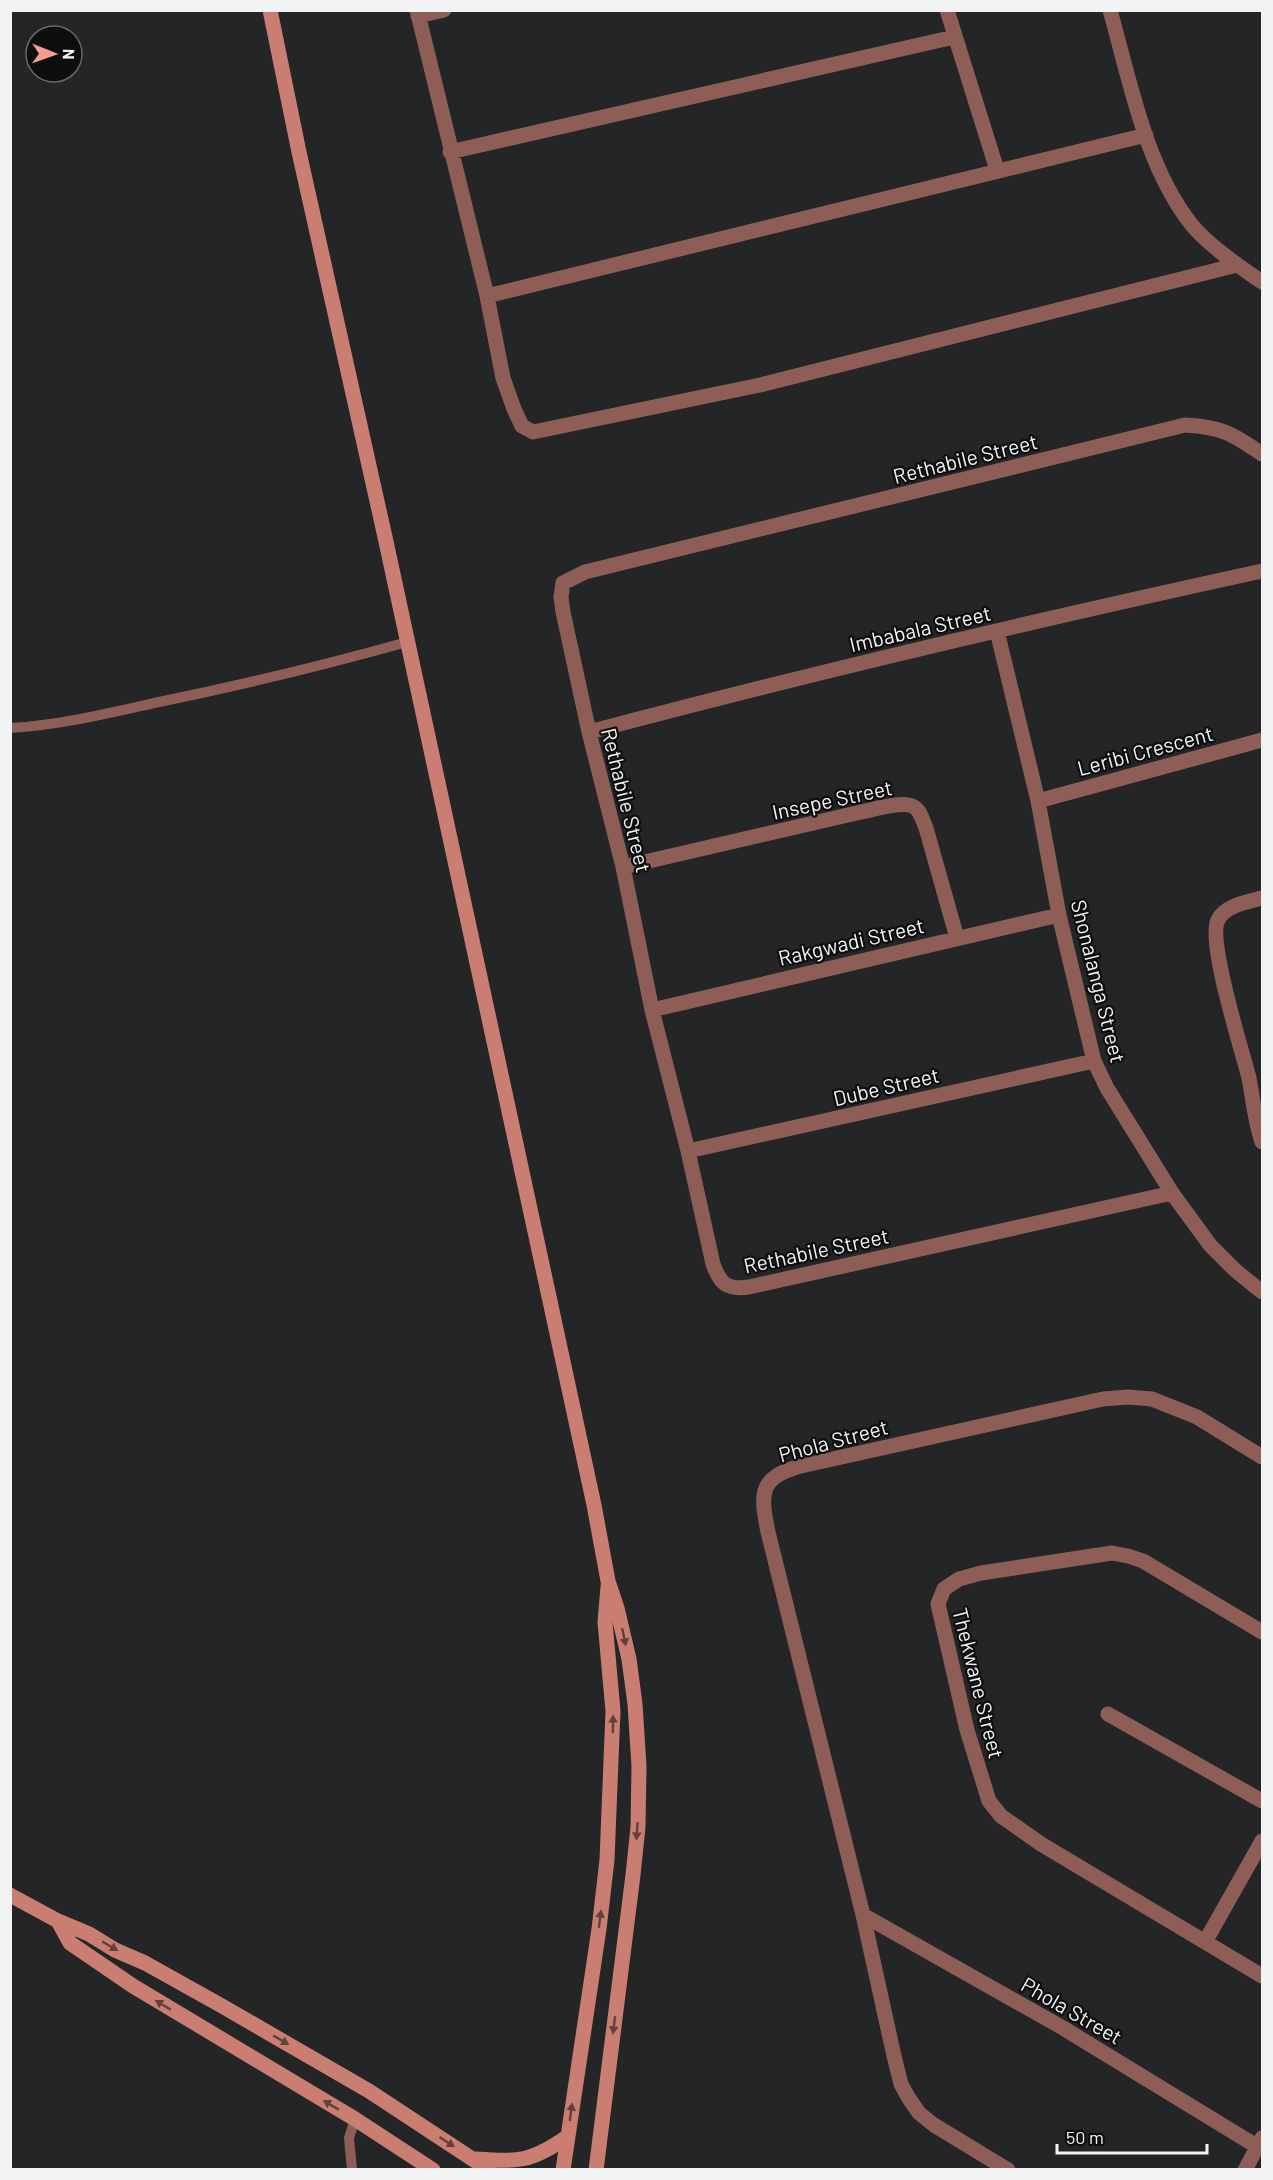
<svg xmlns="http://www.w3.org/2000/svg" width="1273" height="2180" font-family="Barlow,sans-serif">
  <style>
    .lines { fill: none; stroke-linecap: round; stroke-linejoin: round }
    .lane { stroke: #8e5e56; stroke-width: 10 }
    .street { stroke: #8e5e56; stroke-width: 15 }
    .secondary { stroke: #c97e71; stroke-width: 15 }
    .oneway { fill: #62403b }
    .labels { text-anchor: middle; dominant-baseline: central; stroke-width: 4.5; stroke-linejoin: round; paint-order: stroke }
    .street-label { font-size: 21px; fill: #f2f3f5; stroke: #0e0e0f }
  </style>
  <rect width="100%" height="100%" fill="#242527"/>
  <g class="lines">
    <path class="lane" d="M10,728C61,725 110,713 159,702C242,685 325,665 407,642
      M352,2170L349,2138L355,2119"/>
    <path class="street" d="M417,10L487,296L503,378L514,409L522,426L533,432L760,385L1237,265
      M947,10L997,170
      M1110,10C1130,81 1145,165 1191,224C1208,245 1240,267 1262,282
      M418,16L444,10
      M450,152L954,37
      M487,296L1146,135
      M997,631L1038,801L1059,915L1094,1061L1107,1088L1172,1193L1210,1245L1236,1271L1262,1292
      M589,732C812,673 1037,620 1262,571
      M1038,801L1262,740
      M623,867L861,812C873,810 903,800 914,807C921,811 923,822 926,828L957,938
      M1262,898C1248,902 1225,905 1218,920C1207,941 1242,1050 1249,1078C1253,1099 1255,1122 1262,1142
      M652,1010L1059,915
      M688,1151L1094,1061
      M1172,1193L749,1287C727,1290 720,1284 713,1264L688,1151L652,1010L623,867L589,732L563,612L561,597L563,583L585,572L1185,425C1222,427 1233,434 1262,454
      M1262,1632L1143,1561L1128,1556L1112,1553L981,1573L959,1579L944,1589L938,1604L967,1730L989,1801L1001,1816L1041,1844L1262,1976
      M1108,1714L1262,1801
      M863,1915L1063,2028L1258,2147
      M1205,1942L1262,1841
      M1008,2170L934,2125L919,2113L908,2097L901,2084L894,2056L863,1915L768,1532C760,1493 759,1477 801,1466L1103,1399L1128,1397L1152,1399L1197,1417L1262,1457
      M1245,2170L1262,2138"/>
    <path class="secondary" d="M270,10L299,152L385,537L594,1505L608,1581L617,1608L629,1659L635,1704L639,1766L638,1827L633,1875L596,2170
      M10,1895L58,1921L89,1934L115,1950L145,1963L222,2006L369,2091L489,2170
      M58,1921L70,1943L133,1986L355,2119L433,2170
      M476,2159C519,2162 531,2162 567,2137
      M563,2170L599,1929L607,1860L613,1711L605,1622L608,1587"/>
  </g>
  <defs><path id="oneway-solid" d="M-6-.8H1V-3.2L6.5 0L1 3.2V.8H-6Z" transform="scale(1.5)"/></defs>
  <g class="oneway">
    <use href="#oneway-solid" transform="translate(624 1637) rotate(78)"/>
    <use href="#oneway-solid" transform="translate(613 1724) rotate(-89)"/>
    <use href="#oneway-solid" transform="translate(637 1831) rotate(94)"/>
    <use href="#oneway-solid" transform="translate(600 1919) rotate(-83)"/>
    <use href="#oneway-solid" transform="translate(110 1946) rotate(30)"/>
    <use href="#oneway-solid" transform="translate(163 2005) rotate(-149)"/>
    <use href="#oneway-solid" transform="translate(614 2025) rotate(97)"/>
    <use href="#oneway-solid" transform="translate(281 2040) rotate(30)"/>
    <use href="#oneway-solid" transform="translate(331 2105) rotate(-149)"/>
    <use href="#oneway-solid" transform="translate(571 2112) rotate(-82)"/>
    <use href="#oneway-solid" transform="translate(447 2142) rotate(33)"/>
  </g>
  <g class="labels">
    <g class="street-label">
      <text transform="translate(965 458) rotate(-14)">Rethabile Street</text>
      <text transform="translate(920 628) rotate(-13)">Imbabala Street</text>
      <text transform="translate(1145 750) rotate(-15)">Leribi Crescent</text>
      <text transform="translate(832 799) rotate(-12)">Insepe Street</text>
      <text transform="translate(627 800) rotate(76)">Rethabile Street</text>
      <text transform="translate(851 941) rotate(-13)">Rakgwadi Street</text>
      <text transform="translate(1099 981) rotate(76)">Shonalanga Street</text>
      <text transform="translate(886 1086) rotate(-13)">Dube Street</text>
      <text transform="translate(816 1250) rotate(-12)">Rethabile Street</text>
      <text transform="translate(833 1440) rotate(-15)">Phola Street</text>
      <text transform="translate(979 1683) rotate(76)">Thekwane Street</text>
      <text transform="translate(1072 2010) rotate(30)">Phola Street</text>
    </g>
  </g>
  <rect width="1273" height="2180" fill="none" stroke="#f2f3f5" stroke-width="24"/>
  <g transform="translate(54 54) rotate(91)"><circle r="28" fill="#0e0e0f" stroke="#696a6b" stroke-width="1.5"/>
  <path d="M0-4.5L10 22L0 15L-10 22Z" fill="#f59d8e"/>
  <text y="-9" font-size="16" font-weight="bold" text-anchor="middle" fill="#f2f3f5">N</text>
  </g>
  <path d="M1057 2144v9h150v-9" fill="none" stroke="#f2f3f5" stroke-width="3"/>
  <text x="1066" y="2144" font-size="18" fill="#f2f3f5" stroke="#0e0e0f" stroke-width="4.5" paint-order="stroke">50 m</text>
</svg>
